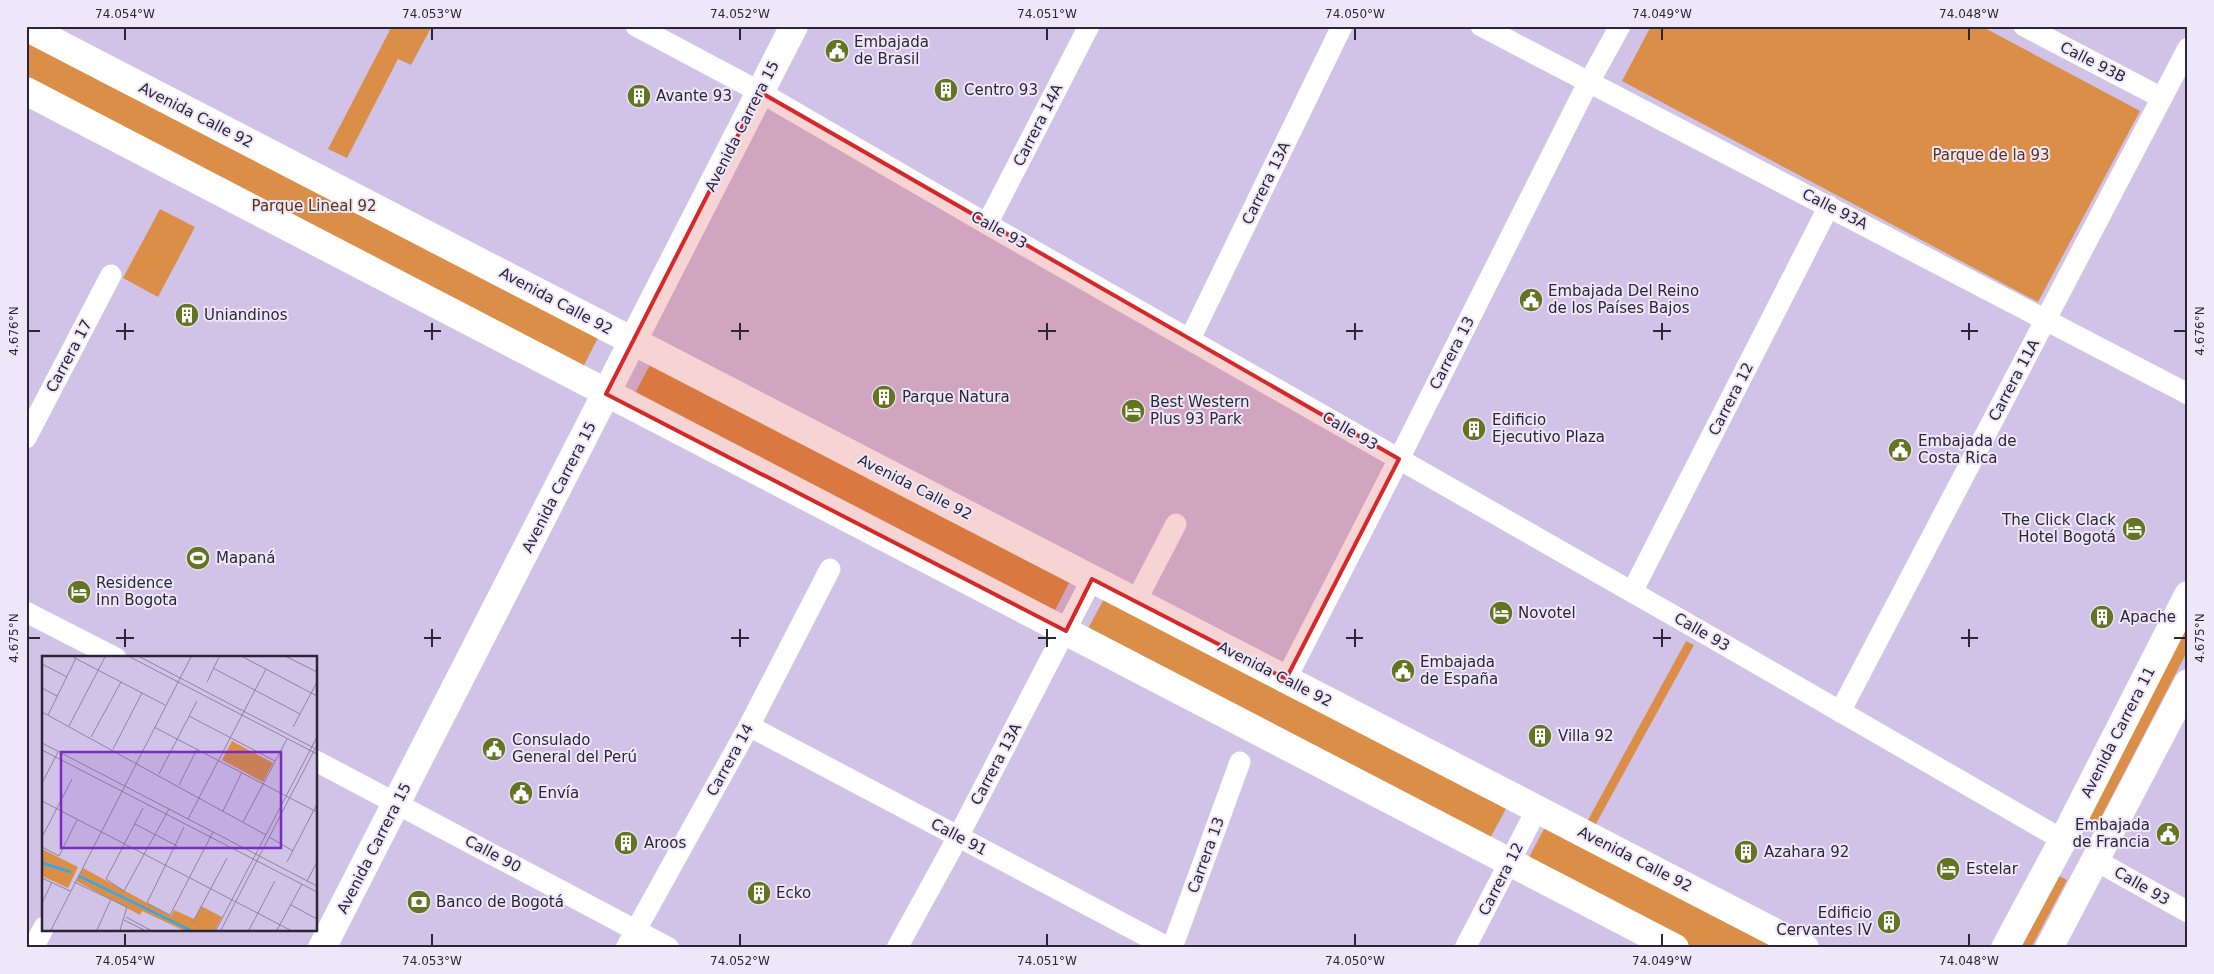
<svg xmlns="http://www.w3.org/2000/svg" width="2214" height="974" font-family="'DejaVu Sans',sans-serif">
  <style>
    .green { fill: #da8e48 }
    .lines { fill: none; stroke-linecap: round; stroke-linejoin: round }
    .minor { stroke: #fff; stroke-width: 21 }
    .major { stroke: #fff; stroke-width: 28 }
    .marked { fill: #d62828; fill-opacity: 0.2; stroke: #d62828; stroke-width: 4; stroke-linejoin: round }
    .ticks { fill: none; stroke: #2b2634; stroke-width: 2 }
    .labels { text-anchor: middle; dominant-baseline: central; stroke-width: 4; stroke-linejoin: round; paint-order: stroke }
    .poi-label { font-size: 15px; fill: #2b2634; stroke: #eee7fa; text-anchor: start }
    .street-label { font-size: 15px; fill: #2b2634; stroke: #eee7fa }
    .park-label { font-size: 15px; fill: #5a330d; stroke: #eee7fa }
    .inset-river { fill: none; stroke: #20acfa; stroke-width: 2.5 }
    .inset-road { fill: none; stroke: #8e849f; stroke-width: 1 }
    .view { fill: #7b2cbf; fill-opacity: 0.15; stroke: #7b2cbf; stroke-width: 2.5 }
    .inset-edge { fill: none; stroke: #2b2634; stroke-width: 2.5 }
    .neatline { fill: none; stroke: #2b2634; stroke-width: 2 }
    .ticks-label { font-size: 12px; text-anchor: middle; fill: #2b2634 }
  </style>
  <rect width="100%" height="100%" fill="#d0c3e7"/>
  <path class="green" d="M392,26H432L411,65L398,59L347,158L328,149Z
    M1651,26H1981L2140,111L2038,302L1622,81Z
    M26,34L601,332L582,369L26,80Z
    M160,209L195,227L158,297L123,278Z
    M652,361L1071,579L1052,616L632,399Z
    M1105,597L1508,805L1488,842L1085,634Z
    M2188,610V650L2096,827L2080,819Z
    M1686,641L1694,645L1591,833L1583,829Z
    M1546,825L1784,948H1694L1527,861Z
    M2053,873L2067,880L2031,948H2014Z"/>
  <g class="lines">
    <path class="minor" d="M636,26L760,92L987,224L1697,629L2063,840
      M1481,26L2188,394
      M2024,26L2162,98
      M987,224L1089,26
      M1190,339L1342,26
      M26,438L111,275
      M1632,592L1829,206
      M1136,601L1176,524
      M26,612L116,658
      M1286,679L1403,451L1583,93L1620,26
      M1840,712L2188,48
      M749,726L1169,948
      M316,761L669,948
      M2095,860L2188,912
      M33,948L44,927
      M626,948L749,726L830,569
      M897,948L958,837L1092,579
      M1172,948L1240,762
      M1465,948L1537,809"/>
    <path class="major" d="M26,27L1805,948
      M26,91L1675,948
      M322,948L794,26
      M2005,948L2063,840L2188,595
      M2049,948L2188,683"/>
  </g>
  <path class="marked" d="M760,92L1399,459L1286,679L1092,579L1066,631L606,394Z"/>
  <path class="ticks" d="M125,28V40M432,28V40M740,28V40M1047,28V40M1355,28V40M1662,28V40M1969,28V40M125,323V340M432,323V340M740,323V340M1047,323V340M1355,323V340M1662,323V340M1969,323V340M28,331H40M116,331H134M424,331H441M731,331H749M1038,331H1056M1346,331H1363M1653,331H1671M1961,331H1978M2174,331H2186M125,629V647M432,629V647M740,629V647M1047,629V647M1355,629V647M1662,629V647M1969,629V647M28,638H40M116,638H134M424,638H441M731,638H749M1038,638H1056M1346,638H1363M1653,638H1671M1961,638H1978M2174,638H2186M125,934V946M432,934V946M740,934V946M1047,934V946M1355,934V946M1662,934V946M1969,934V946"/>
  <defs>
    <g id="civic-disc" transform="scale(1.25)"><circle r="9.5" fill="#637523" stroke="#eee7fa"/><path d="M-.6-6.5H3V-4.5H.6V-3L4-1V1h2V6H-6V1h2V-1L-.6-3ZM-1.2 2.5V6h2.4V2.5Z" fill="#fff"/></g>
    <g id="building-disc" transform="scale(1.25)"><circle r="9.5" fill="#637523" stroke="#eee7fa"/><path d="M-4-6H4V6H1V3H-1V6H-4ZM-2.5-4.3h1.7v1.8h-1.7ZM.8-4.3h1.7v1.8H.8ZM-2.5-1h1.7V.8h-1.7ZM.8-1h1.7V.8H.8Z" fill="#fff"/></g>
    <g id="hotel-disc" transform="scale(1.25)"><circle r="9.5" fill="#637523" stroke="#eee7fa"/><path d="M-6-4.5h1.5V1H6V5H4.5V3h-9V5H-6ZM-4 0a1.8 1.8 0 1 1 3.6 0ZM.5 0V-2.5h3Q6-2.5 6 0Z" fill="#fff"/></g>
    <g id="stadium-disc" transform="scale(1.25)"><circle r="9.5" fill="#637523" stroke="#eee7fa"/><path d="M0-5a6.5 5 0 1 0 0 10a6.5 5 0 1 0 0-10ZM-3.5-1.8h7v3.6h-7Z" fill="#fff"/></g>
    <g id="bank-disc" transform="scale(1.25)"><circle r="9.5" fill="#637523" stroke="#eee7fa"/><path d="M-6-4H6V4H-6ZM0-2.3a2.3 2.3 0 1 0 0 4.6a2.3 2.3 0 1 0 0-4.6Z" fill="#fff"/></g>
  </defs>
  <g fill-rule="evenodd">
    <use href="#civic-disc" x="837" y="51"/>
    <use href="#building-disc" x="946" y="90"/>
    <use href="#building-disc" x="639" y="96"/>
    <use href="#civic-disc" x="1531" y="300"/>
    <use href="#building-disc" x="187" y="315"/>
    <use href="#building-disc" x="884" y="397"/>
    <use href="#hotel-disc" x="1133" y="411"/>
    <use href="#building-disc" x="1474" y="429"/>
    <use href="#civic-disc" x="1900" y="450"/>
    <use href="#hotel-disc" x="2134" y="529"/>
    <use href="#stadium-disc" x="198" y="558"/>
    <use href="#hotel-disc" x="79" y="592"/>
    <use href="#hotel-disc" x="1501" y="613"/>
    <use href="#building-disc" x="2102" y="617"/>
    <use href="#civic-disc" x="1403" y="671"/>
    <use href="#building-disc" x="1540" y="736"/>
    <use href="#civic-disc" x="494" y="749"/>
    <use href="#civic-disc" x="521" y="793"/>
    <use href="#civic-disc" x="2168" y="834"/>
    <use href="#building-disc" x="626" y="843"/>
    <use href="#building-disc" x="1746" y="852"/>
    <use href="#hotel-disc" x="1948" y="869"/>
    <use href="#building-disc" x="759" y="893"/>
    <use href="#bank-disc" x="419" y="902"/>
    <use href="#building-disc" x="1889" y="922"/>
  </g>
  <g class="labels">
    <g class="poi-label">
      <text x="854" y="42">Embajada<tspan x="854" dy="17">de Brasil</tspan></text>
      <text x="964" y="90">Centro 93</text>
      <text x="656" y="96">Avante 93</text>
      <text x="1548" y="291">Embajada Del Reino<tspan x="1548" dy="17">de los Países Bajos</tspan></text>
      <text x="204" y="315">Uniandinos</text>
      <text x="902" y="397">Parque Natura</text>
      <text x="1150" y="402">Best Western<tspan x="1150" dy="17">Plus 93 Park</tspan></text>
      <text x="1492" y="420">Edificio<tspan x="1492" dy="17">Ejecutivo Plaza</tspan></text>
      <text x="1918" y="441">Embajada de<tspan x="1918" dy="17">Costa Rica</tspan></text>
      <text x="2116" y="520" text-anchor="end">The Click Clack<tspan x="2116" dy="17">Hotel Bogotá</tspan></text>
      <text x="216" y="558">Mapaná</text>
      <text x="96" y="583">Residence<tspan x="96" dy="17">Inn Bogota</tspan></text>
      <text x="1518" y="613">Novotel</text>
      <text x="2120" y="617">Apache</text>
      <text x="1420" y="662">Embajada<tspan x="1420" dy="17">de España</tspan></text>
      <text x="1558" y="736">Villa 92</text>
      <text x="512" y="740">Consulado<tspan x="512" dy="17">General del Perú</tspan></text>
      <text x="538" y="793">Envía</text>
      <text x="2150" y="825" text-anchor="end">Embajada<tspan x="2150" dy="17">de Francia</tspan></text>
      <text x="644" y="843">Aroos</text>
      <text x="1764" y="852">Azahara 92</text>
      <text x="1966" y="869">Estelar</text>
      <text x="776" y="893">Ecko</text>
      <text x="436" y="902">Banco de Bogotá</text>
      <text x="1872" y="913" text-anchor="end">Edificio<tspan x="1872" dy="17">Cervantes IV</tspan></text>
    </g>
    <g class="street-label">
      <text transform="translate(2093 62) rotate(27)">Calle 93B</text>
      <text transform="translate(196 115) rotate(27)">Avenida Calle 92</text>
      <text transform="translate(1038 125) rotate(-63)">Carrera 14A</text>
      <text transform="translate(742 126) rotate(-63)">Avenida Carrera 15</text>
      <text transform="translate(1266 183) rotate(-64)">Carrera 13A</text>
      <text transform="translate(1835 209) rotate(27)">Calle 93A</text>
      <text transform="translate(999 230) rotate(29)">Calle 93</text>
      <text transform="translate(556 301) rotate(28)">Avenida Calle 92</text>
      <text transform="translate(1452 353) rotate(-63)">Carrera 13</text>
      <text transform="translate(69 356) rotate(-62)">Carrera 17</text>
      <text transform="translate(2014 380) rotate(-62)">Carrera 11A</text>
      <text transform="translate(1731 399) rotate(-63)">Carrera 12</text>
      <text transform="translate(1350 431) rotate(30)">Calle 93</text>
      <text transform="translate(559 487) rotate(-63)">Avenida Carrera 15</text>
      <text transform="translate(915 487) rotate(27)">Avenida Calle 92</text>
      <text transform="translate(1702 632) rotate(30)">Calle 93</text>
      <text transform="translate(1275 674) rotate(27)">Avenida Calle 92</text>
      <text transform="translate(2118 732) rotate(-63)">Avenida Carrera 11</text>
      <text transform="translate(730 760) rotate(-61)">Carrera 14</text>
      <text transform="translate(996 764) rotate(-62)">Carrera 13A</text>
      <text transform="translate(959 837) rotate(28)">Calle 91</text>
      <text transform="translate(374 848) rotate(-63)">Avenida Carrera 15</text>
      <text transform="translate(493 854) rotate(28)">Calle 90</text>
      <text transform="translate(1206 855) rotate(-70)">Carrera 13</text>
      <text transform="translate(1635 859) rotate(27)">Avenida Calle 92</text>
      <text transform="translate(1501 879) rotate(-63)">Carrera 12</text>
      <text transform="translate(2142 886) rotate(30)">Calle 93</text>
    </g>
    <g class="park-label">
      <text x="1991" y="155">Parque de la 93</text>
      <text x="314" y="206">Parque Lineal 92</text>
    </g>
  </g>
  <g transform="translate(42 656)">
    <rect width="275" height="275" fill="#d0c3e7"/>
    <path d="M190,85L231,107L221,126L180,104ZM0,193L36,211L26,232L0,220ZM41,212L129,260L132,254L152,263L159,250L180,261L173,274H141L100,255L98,259L34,225Z" fill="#da8e48"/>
    <path class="inset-river" d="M0,207L29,216M37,220L148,274"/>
    <path class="inset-road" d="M31,1L123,49M88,1L275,98M98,1L272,92M201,1L275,40M245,1L275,16M0,8L25,21M171,12L258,58M165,26L177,1M0,32L15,40M0,56L224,179M6,59L34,2M147,60L233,105M27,70L63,1M112,71L275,156M251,71L275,26M49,81L79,26M0,87L275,230M71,93L100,37M0,94L275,236M117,118L155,45M0,127L16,96M137,129L155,93M0,145L248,274M101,152L64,223L82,235L127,153M181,155L200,116M146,163L224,13M201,166L245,83M93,168L135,190M142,171L105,247L128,259L171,176M0,181L30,123M227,181L251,195M0,191L17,200L35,164M245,206L275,148M0,222L28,235M265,225L275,206M32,226L85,251L78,274M0,247L10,226M249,249L275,263M84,261L108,274M82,264L102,274M151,266L185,202M9,274L149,1M55,274L69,243M174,274L275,81M179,274L275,89M207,274L233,225M235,274L260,228"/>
    <path class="view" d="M19,96H239V192H19Z"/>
    <rect width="275" height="275" class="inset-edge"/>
  </g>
  <rect width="2214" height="974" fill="none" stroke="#eee7fa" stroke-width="55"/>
  <rect x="28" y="28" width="2158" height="918" class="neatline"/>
  <g class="ticks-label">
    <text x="125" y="18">74.054°W</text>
    <text x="432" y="18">74.053°W</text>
    <text x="740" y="18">74.052°W</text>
    <text x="1047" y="18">74.051°W</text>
    <text x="1355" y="18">74.050°W</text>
    <text x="1662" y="18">74.049°W</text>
    <text x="1969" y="18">74.048°W</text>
    <text transform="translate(14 331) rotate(-90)" y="4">4.676°N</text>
    <text transform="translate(2200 331) rotate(-90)" y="4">4.676°N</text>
    <text transform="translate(14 638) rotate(-90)" y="4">4.675°N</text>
    <text transform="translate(2200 638) rotate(-90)" y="4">4.675°N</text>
    <text x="125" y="965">74.054°W</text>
    <text x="432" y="965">74.053°W</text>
    <text x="740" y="965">74.052°W</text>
    <text x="1047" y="965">74.051°W</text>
    <text x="1355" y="965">74.050°W</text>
    <text x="1662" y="965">74.049°W</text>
    <text x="1969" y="965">74.048°W</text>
  </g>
</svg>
